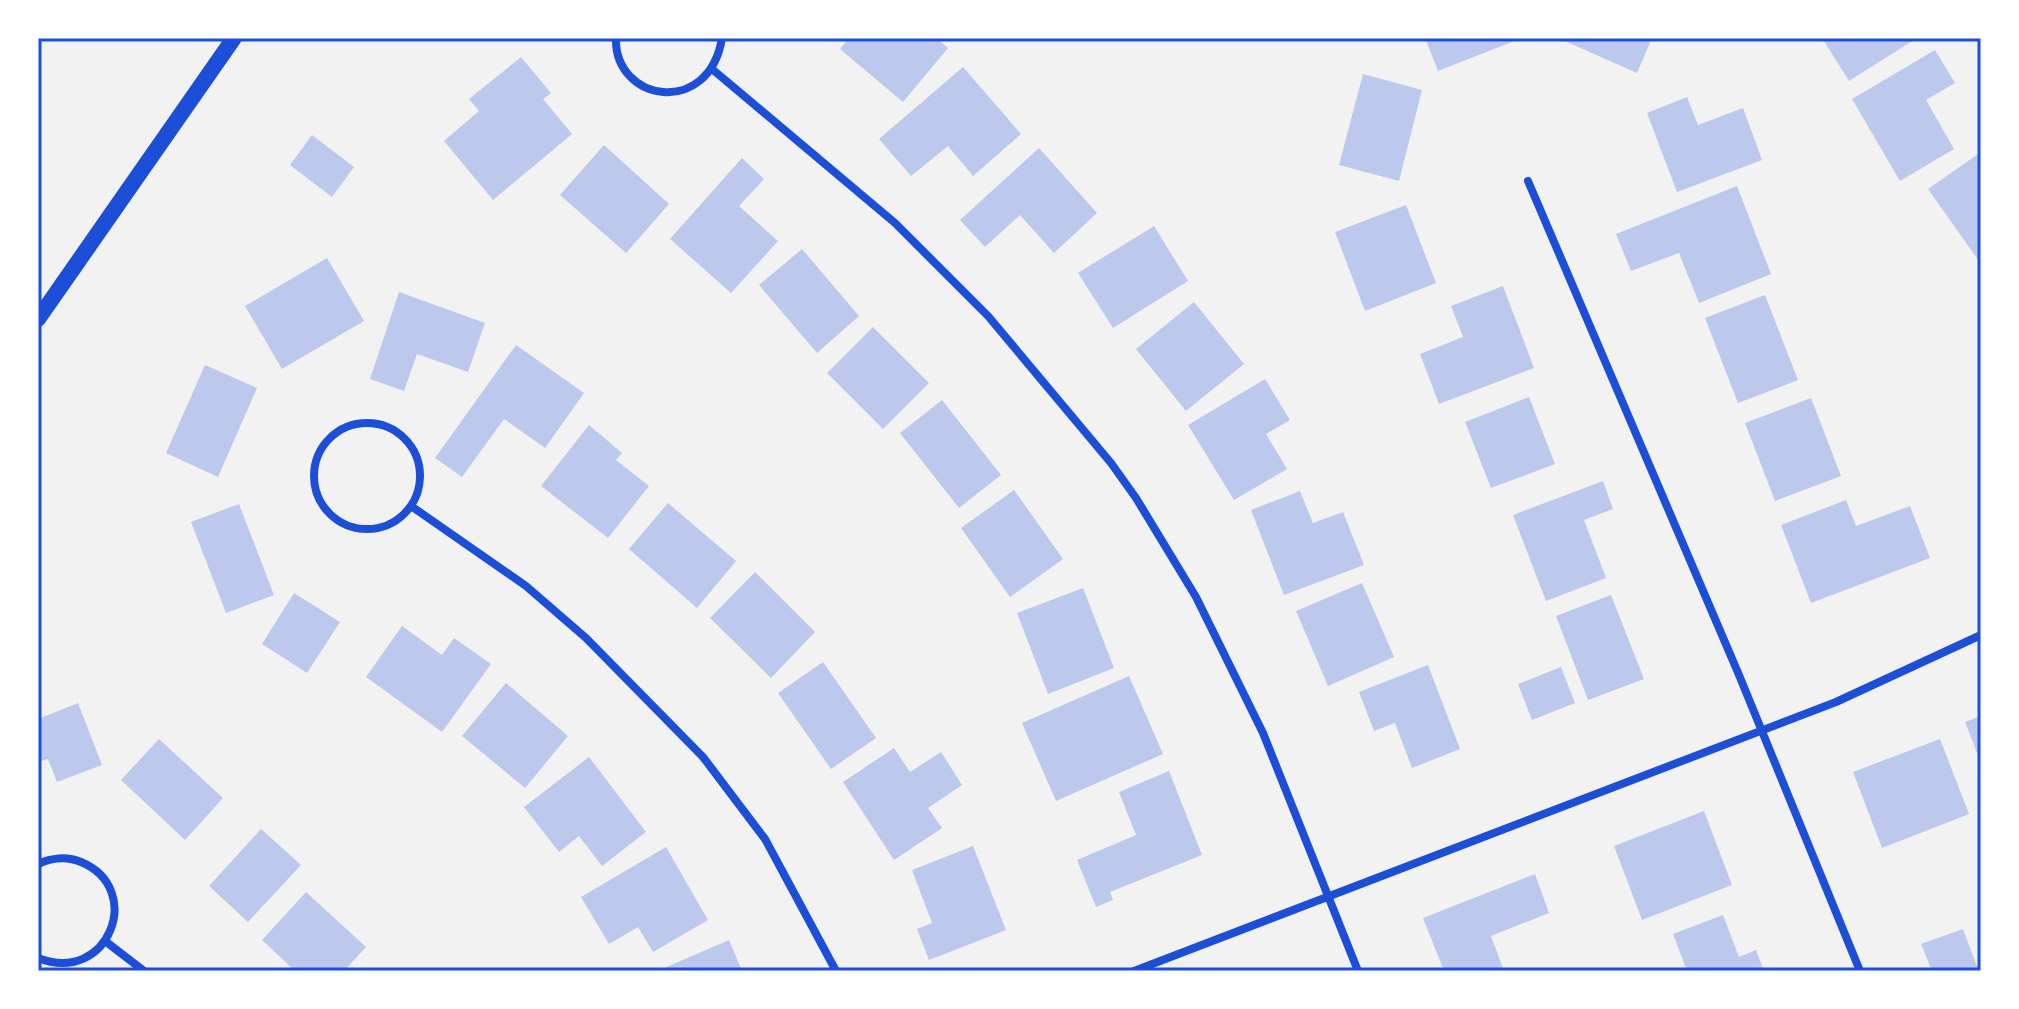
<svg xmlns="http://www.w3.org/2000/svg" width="2019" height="1009" font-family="Overpass,sans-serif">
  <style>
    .building { fill: #bdc9ec }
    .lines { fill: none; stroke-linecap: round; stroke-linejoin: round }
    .minor { stroke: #1d4ed8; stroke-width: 8 }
    .secondary { stroke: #1d4ed8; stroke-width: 16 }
    .neatline { fill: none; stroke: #1d4ed8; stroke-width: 3 }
  </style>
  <rect width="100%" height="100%" fill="#f2f2f2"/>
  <path class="building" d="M849,38H936L948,48L903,102L840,49Z
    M1425,38H1522L1438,71Z
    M1558,38H1652L1637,73Z
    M1822,38H1917L1849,81Z
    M1935,50L1955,83L1926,100L1954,149L1900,181L1852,99Z
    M521,57L551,93L543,99L572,134L493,200L444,141L479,111L469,99Z
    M963,67L1021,134L973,176L948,146L911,176L879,139Z
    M1363,74L1422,90L1399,181L1339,165Z
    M1687,97L1698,125L1743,108L1762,160L1677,192L1647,113Z
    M312,135L354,167L332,197L290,165Z
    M604,145L669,204L626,253L560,195Z
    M1039,148L1097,213L1054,253L1020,215L985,247L960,220Z
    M1981,152V264L1928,189Z
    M742,158L764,179L739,206L778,241L731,293L670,239Z
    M1737,186L1771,274L1699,303L1679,253L1631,271L1616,234Z
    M1406,205L1436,283L1365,311L1335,232Z
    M1154,226L1188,281L1113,328L1078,273Z
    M802,249L859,316L817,353L759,285Z
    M327,258L364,321L282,369L245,306Z
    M1503,286L1534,368L1439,404L1420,354L1463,337L1451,306Z
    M399,292L485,323L468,372L417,354L404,391L370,379Z
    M1765,295L1798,380L1738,403L1705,318Z
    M1194,302L1244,364L1186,411L1136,349Z
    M873,327L929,383L883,429L827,373Z
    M516,345L584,393L545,448L504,419L462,477L435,458Z
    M205,365L257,388L218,477L166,453Z
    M1265,379L1290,420L1266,434L1287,469L1234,500L1188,425Z
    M1529,397L1555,464L1491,488L1465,422Z
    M1811,398L1841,476L1775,501L1745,423Z
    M942,400L1001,475L959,508L900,433Z
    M589,425L622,453L616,460L649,486L608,538L541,486Z
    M1603,481L1613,509L1584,520L1606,578L1546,601L1513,515Z
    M1014,490L1063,559L1010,597L961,528Z
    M1300,491L1313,523L1343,512L1364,565L1284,595L1251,510Z
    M1846,500L1856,526L1910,506L1930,558L1811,603L1781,525Z
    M668,503L736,561L697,608L629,549Z
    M239,504L274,595L226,613L191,522Z
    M755,572L815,632L771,678L710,618Z
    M1362,583L1394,657L1328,686L1296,611Z
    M1083,588L1114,668L1048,694L1017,613Z
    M294,593L340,622L307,673L262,644Z
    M1611,595L1644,679L1588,700L1556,616Z
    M402,626L442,655L454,638L491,664L442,732L366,677Z
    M823,662L876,738L831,769L778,693Z
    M1428,665L1460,749L1412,768L1395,723L1374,731L1359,692Z
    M1561,667L1575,703L1532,720L1518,684Z
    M1129,676L1163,754L1056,801L1022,723Z
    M506,683L568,736L525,788L462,736Z
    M78,703L102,765L57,782L48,759L38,762V719Z
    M1981,716V763L1965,722Z
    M159,739L223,798L185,840L121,780Z
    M1940,739L1969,814L1882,848L1853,772Z
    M894,748L910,772L941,752L962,785L928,808L942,828L894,860L843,782Z
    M589,757L646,832L602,866L579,836L559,852L524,807Z
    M1169,771L1202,855L1110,892L1113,900L1096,907L1077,860L1136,835L1119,792Z
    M1704,811L1732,885L1642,920L1614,846Z
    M261,829L301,865L248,922L209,886Z
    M973,846L1006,930L929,960L917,929L932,923L912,870Z
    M666,847L708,920L653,952L638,927L609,944L581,897Z
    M1535,874L1549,913L1491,936L1504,971H1444L1423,918Z
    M306,892L366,947L344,971H295L262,940Z
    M1723,915L1739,957L1756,950L1764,971H1687L1673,934Z
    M1963,929L1978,969L1932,971L1921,944Z
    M729,940L742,971H657Z"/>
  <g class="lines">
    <path class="minor" d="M616,38C614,102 709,118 722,38
      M712,69L895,223L988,316L1111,463L1136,498L1196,597L1263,733L1358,971
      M1528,181L1739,675L1860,971
      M314 476a53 53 0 1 1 106 0a53 53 0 1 1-106 0Z
      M411,506L526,586L586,638L703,757L765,839L836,971
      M38,864C51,858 67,856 81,862C146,889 108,986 38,958
      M105,941L144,971
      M1134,971L1836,702L1981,635"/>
    <path class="secondary" d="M38,319L234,38"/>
  </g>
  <rect width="2019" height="1009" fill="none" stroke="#ffffff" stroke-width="80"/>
  <rect x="40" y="40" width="1939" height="929" class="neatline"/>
</svg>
